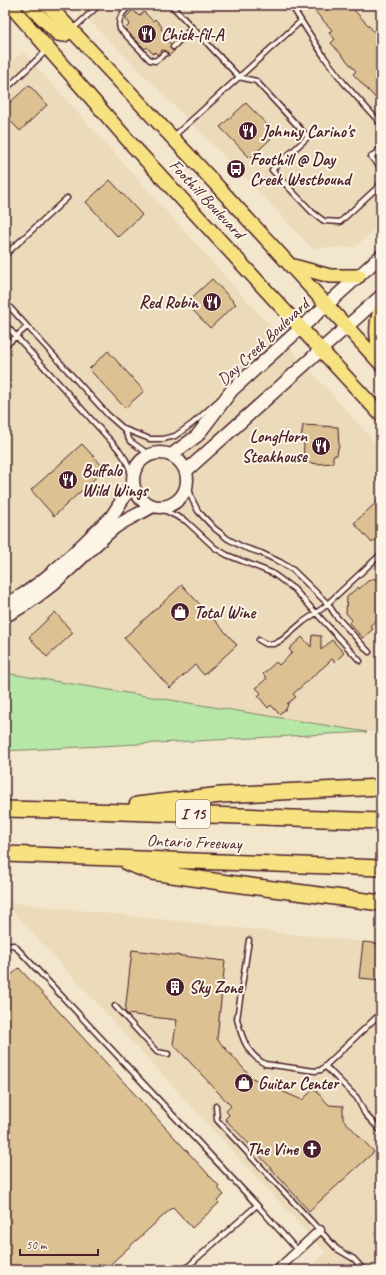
<svg xmlns="http://www.w3.org/2000/svg" width="386" height="1275" font-family="Caveat,sans-serif">
  <style>
    .built { fill: #ebdbbb }
    .green { fill: #b6e7a7; stroke: #808369 }
    .building { fill: #dcc292; stroke: #4a1f2b }
    .lines { fill: none; stroke-linecap: round; stroke-linejoin: round }
    .lane-casing { stroke: #4a1f2b; stroke-width: 7 }
    .street-casing { stroke: #4a1f2b; stroke-width: 11 }
    .secondary-casing { stroke: #4a1f2b; stroke-width: 15 }
    .primary-casing { stroke: #4a1f2b; stroke-width: 16 }
    .highway-casing { stroke: #4a1f2b; stroke-width: 18 }
    .lane { stroke: #fcf5e5; stroke-width: 4 }
    .street { stroke: #fcf5e5; stroke-width: 8 }
    .secondary { stroke: #fcf5e5; stroke-width: 12 }
    .primary { stroke: #f7e281; stroke-width: 13 }
    .highway { stroke: #f7e281; stroke-width: 15 }
    .labels { text-anchor: middle; dominant-baseline: central; stroke-width: 4; stroke-linejoin: round; paint-order: stroke }
    .shield { fill: #fcf5e5; stroke: #7f5f63; stroke-width: 1 }
    .shield-label { font-size: 16px; font-weight: bold; fill: #4a1f2b }
    .poi-label { font-size: 17px; font-weight: bold; fill: #4a1f2b; stroke: #fcf5e5; text-anchor: start }
    .street-label { font-size: 17px; fill: #4a1f2b; stroke: #fcf5e5 }
  </style>
  <rect width="100%" height="100%" fill="#f2e6cc"/>
  <filter id="ink" filterUnits="userSpaceOnUse"><feTurbulence type="fractalNoise" baseFrequency=".025" numOctaves="2"/><feDisplacementMap in="SourceGraphic" scale="8" xChannelSelector="R" yChannelSelector="G"/><feConvolveMatrix kernelMatrix="1 2 1 2 8 2 1 2 1" color-interpolation-filters="sRGB"/></filter>
  <g filter="url(#ink)">
    <path class="built" d="M76,5H381V224L355,247L312,248L239,171L75,6Z
      M23,52L381,449V731L367,732L5,673V68Z
      M5,902L381,944V1270H308L326,1253L5,903Z"/>
    <path class="green" d="M5,673L367,732L5,751Z"/>
    <path class="building" d="M309,5H360L354,10L381,39V104L353,74L356,71L331,43L335,39L329,33L332,30Z
      M133,10L139,16L144,12L153,21L155,19L162,27L161,29L170,38L167,41L171,44L170,48L172,50H175L168,57V53L166,51L162,50L157,55L155,52L153,54L147,47L145,49L125,29L130,24L125,18Z
      M29,85L47,105L20,131L5,115V107Z
      M246,103L276,134L250,158L220,127Z
      M110,180L142,215L118,237L86,202Z
      M212,279L236,304L210,328L186,303Z
      M108,351L144,391L125,408L89,369Z
      M303,425L338,427L339,447L338,448L337,455L333,456V463L318,464L303,462L304,444L301,439Z
      M82,444L105,469L54,516L31,490Z
      M381,498V535L372,543L354,523Z
      M381,577V615L370,626L373,629L363,638L349,623L352,620L346,613L347,597L358,587L359,589L369,580L370,581L374,578L377,581Z
      M182,585L237,645L204,675L195,665L170,688L124,638Z
      M55,612L73,633L47,657L29,637Z
      M312,635L321,636V650L332,640L344,653L335,662L332,659L329,662L293,694L296,697L287,704L288,705L286,709L279,714L271,705L268,708L258,696L261,693L256,688L267,678L263,674L276,662L279,665L292,653L289,649L302,637L311,647Z
      M363,942L381,944V980L359,978Z
      M132,950L225,961L217,1039L252,1078L302,1100L314,1089L329,1105L343,1106V1119L374,1152L309,1211L251,1146L225,1119L229,1115L226,1111L231,1106L173,1044L177,1020L127,1014L125,1012Z
      M19,968L219,1186L218,1188L224,1195L217,1201L219,1203L192,1228L173,1207L104,1270H5V981Z"/>
    <g class="lines">
      <g class="lane-casing">
        <path id="lane" d="M131,5C123,12 117,18 120,29L150,60L155,61L165,54
          M171,5L239,77L256,81L308,137L272,170L312,212L324,221L340,222L381,184
          M291,5L325,58L344,83L381,124
          M73,29L99,5
          M173,47L192,28
          M5,90L46,51
          M174,136L301,21
          M381,148L371,157L381,168
          M5,255L67,198
          M5,302L108,415L124,429L150,439H163L175,436L192,424L219,400
          M5,324L119,450L126,460L133,478
          M5,346L27,327
          M124,429L130,441L150,455
          M187,480L192,499L198,511L214,528L228,539L243,547L261,553L280,562L293,570L328,604L336,616L369,652
          M158,507L186,521L215,548L227,555L272,573L294,589L360,661
          M259,640L266,644H274L282,640L303,622L323,608L381,554
          M249,940L237,1019C242,1038 247,1054 265,1064L315,1071L321,1070L381,1013
          M5,946L14,945L257,1205L184,1270
          M115,1006L157,1052L168,1054
          M325,1066L357,1098L365,1114L381,1131
          M216,1106L217,1120L337,1249L354,1259L364,1270
          M257,1205L298,1251"/>
      </g>
      <g class="street-casing">
        <path id="street" d="M277,1270L320,1230"/>
      </g>
      <g class="secondary-casing">
        <path id="secondary" d="M133 480a27 27 0 1 1 54 0a27 27 0 1 1-54 0Z
          M171,455L197,436L232,390L381,256
          M186,471L381,296
          M5,605C44,585 75,551 107,521L112,516L133,483
          M5,616C51,593 76,561 114,528C126,519 140,514 153,506"/>
      </g>
      <g class="primary-casing">
        <path id="primary" d="M10,5L133,146L381,415
          M29,5L58,34L64,35L72,30
          M48,5L198,165L381,364
          M290,265L330,276H359
          M381,309C373,325 378,347 381,364"/>
      </g>
      <g class="highway-casing">
        <path id="highway" d="M137,805L221,795L381,787
          M5,809L91,811L381,821
          M5,854L381,868
          M128,863L152,872L227,883L381,903"/>
      </g>
      <use href="#lane" class="lane"/>
      <use href="#street" class="street"/>
      <use href="#secondary" class="secondary"/>
      <use href="#primary" class="primary"/>
      <use href="#highway" class="highway"/>
    </g>
  </g>
  <defs>
    <g id="restaurant-disc" transform="scale(1)"><circle r="9.5" fill="#4a1f2b" stroke="#fcf5e5"/><path d="M-5-6h1v4h1v-4h1v4h1v-4h1v5L-1.5 .5V6h-2V.5L-5-1ZM5-6V6H3V1.5H1.5Q1.5-4 5-6Z" fill="#fff"/></g>
    <g id="bus-disc" transform="scale(1)"><circle r="9.5" fill="#4a1f2b" stroke="#fcf5e5"/><path d="M-5-6H5V4H4V6H2V4H-2V6H-4V4H-5ZM-3.5-4V0h7V-4ZM-3.5 1.2v1.5H-2V1.2ZM2 1.2v1.5H3.5V1.2Z" fill="#fff"/></g>
    <g id="shop-disc" transform="scale(1)"><circle r="9.5" fill="#4a1f2b" stroke="#fcf5e5"/><path d="M-5-2.5h2.3a2.7 3.5 0 0 1 5.4 0H5L5.5 6h-11ZM-1.5-2.5h3a1.5 2.3 0 0 0-3 0Z" fill="#fff"/></g>
    <g id="building-disc" transform="scale(1)"><circle r="9.5" fill="#4a1f2b" stroke="#fcf5e5"/><path d="M-4-6H4V6H1V3H-1V6H-4ZM-2.5-4.3h1.7v1.8h-1.7ZM.8-4.3h1.7v1.8H.8ZM-2.5-1h1.7V.8h-1.7ZM.8-1h1.7V.8H.8Z" fill="#fff"/></g>
    <g id="church-disc" transform="scale(1)"><circle r="9.5" fill="#4a1f2b" stroke="#fcf5e5"/><path d="M-1.2-6h2.4v3.5h3.3v2.4h-3.3V6h-2.4V-.1h-3.3v-2.4h3.3Z" fill="#fff"/></g>
  </defs>
  <g fill-rule="evenodd">
    <use href="#restaurant-disc" x="147" y="34"/>
    <use href="#restaurant-disc" x="248" y="131"/>
    <use href="#bus-disc" x="236" y="169"/>
    <use href="#restaurant-disc" x="212" y="302"/>
    <use href="#restaurant-disc" x="321" y="446"/>
    <use href="#restaurant-disc" x="68" y="480"/>
    <use href="#shop-disc" x="180" y="612"/>
    <use href="#building-disc" x="175" y="987"/>
    <use href="#shop-disc" x="244" y="1083"/>
    <use href="#church-disc" x="312" y="1149"/>
  </g>
  <g class="labels">
    <rect class="shield" x="176" y="800" width="34" height="28" rx="3"/>
    <g class="shield-label">
      <text x="193" y="814">I 15</text>
    </g>
    <g class="poi-label">
      <text x="161" y="34">Chick-fil-A</text>
      <text x="262" y="131">Johnny Carino's</text>
      <text x="250" y="159">Foothill @ Day<tspan x="250" dy="20">Creek Westbound</tspan></text>
      <text x="198" y="302" text-anchor="end">Red Robin</text>
      <text x="307" y="436" text-anchor="end">LongHorn<tspan x="307" dy="20">Steakhouse</tspan></text>
      <text x="82" y="470">Buffalo<tspan x="82" dy="20">Wild Wings</tspan></text>
      <text x="194" y="612">Total Wine</text>
      <text x="189" y="987">Sky Zone</text>
      <text x="258" y="1083">Guitar Center</text>
      <text x="298" y="1149" text-anchor="end">The Vine</text>
    </g>
    <g class="street-label">
      <text transform="translate(207 199) rotate(47)">Foothill Boulevard</text>
      <text transform="translate(263 342) rotate(-43)">Day Creek Boulevard</text>
      <text transform="translate(194 842) rotate(2)">Ontario Freeway</text>
    </g>
  </g>
  <rect width="386" height="1275" fill="none" stroke="#fcf5e5" stroke-width="20"/>
  <rect x="10" y="10" width="366" height="1255" fill="none" stroke="#4a1f2b" stroke-width="1.5" filter="url(#ink)"/>
  <path d="M20 1249v6h78v-6" fill="none" stroke="#4a1f2b" stroke-width="2"/>
  <text x="26" y="1249" font-size="12" fill="#4a1f2b" stroke="#fcf5e5" stroke-width="3" paint-order="stroke">50 m</text>
</svg>
